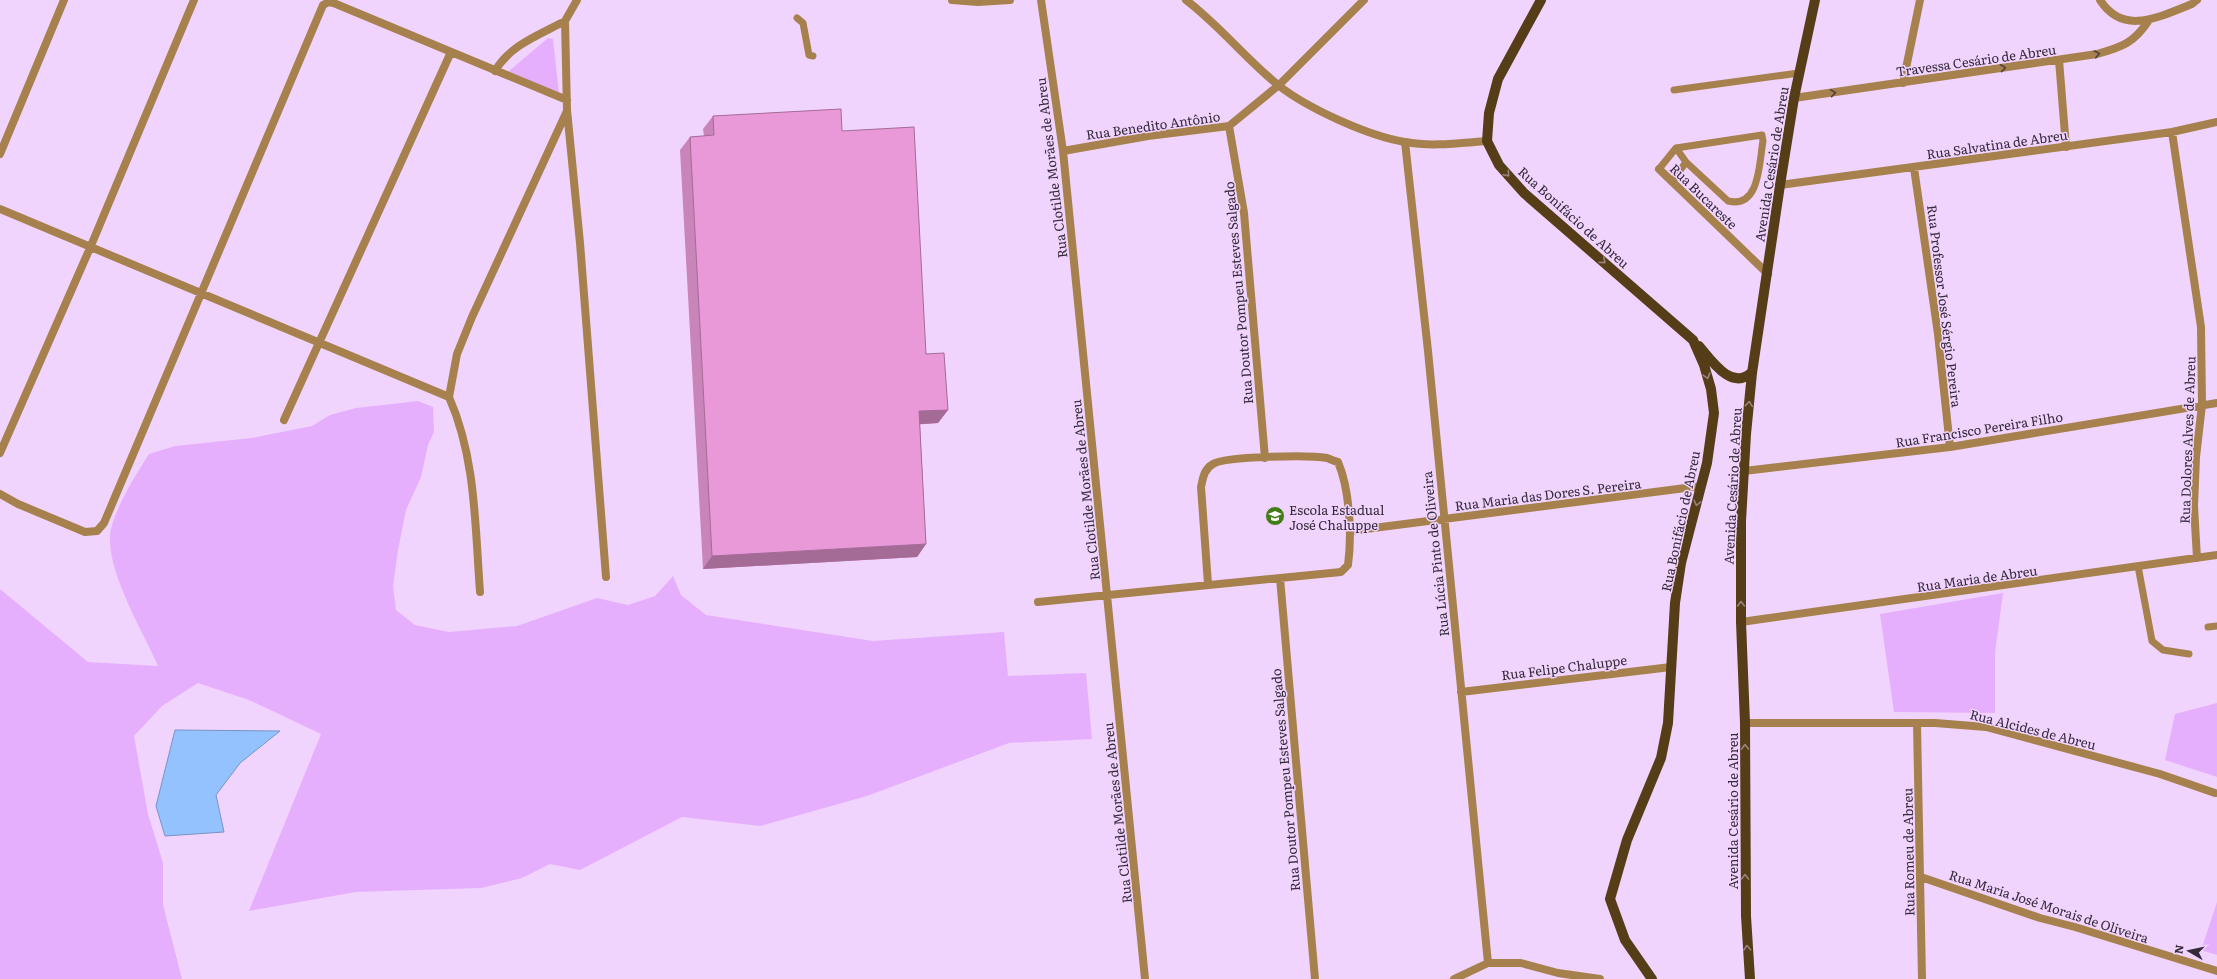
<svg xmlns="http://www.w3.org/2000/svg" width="2217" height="979" font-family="Literata,serif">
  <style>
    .green { fill: #e6affe }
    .water { fill: #93c2fe; stroke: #7794c3 }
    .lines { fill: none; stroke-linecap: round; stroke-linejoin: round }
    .service { stroke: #a6814d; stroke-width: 7 }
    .minor { stroke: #a6814d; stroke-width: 8 }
    .tertiary { stroke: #a6814d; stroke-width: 8 }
    .primary { stroke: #553d17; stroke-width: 10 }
    .wall { fill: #c984ba }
    .shaded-wall { fill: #a46b97 }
    .building { fill: #ea99d8; stroke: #a46b97 }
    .oneway { stroke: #51403f }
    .oneway2 { stroke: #9b817f }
    .labels { text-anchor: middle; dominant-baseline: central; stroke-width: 3; stroke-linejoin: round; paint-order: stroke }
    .street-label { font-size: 13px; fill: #352a3a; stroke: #f1d4fe }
    .poi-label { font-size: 13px; fill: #352a3a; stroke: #f1d4fe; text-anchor: start }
  </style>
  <rect width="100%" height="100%" fill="#f1d4fe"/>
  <path class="green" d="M548,38L553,39L559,93L504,75Z
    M418,401L433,407L434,432L428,445L421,477L406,510L398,550L393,586L396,610L415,625L449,632L517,626L597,598L628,605L655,596L673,576L681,595L706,615L873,641L1004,632L1008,676L1086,673L1092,739L1009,743L867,796L760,826L682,817L580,870L550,864L522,878L481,888L356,892L249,911L321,734L249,700L198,683L162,706L134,736L148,814L163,863V905L182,979H0V589L88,662L158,666C143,631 100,562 112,525C120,500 135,476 149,454L175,446L252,438L312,426L330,415L356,408Z
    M2003,593L1995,653V713L1894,712L1880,614Z
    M2217,703V777L2165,760L2175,714Z
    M2217,902V955L2201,950Z"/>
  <path class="water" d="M175,730L280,731L240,763L216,795L224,832L165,836L156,806Z"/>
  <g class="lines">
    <path class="service" d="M797,18L803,23L809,55L813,56
      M1674,90L1799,73
      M1659,169L1676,148L1762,135L1763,141C1759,163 1760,209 1728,201L1686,162L1676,148
      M1672,182L1686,162
      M2138,566L2152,641L2163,650L2189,654
      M2208,627L2217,626"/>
    <path class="minor" d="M577,0L565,21L567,110L580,243L606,577
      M1041,0L1063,151L1145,979
      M2100,0C2124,37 2160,16 2192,4L2197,0
      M2059,60L2066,147
      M495,71C510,45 539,35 565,21
      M1903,83L1920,0
      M1794,98L2097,54C2122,47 2134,43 2149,20
      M1229,126L1244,213L1265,458
      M2172,132L2201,327L2202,405L2196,457L2194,506L2197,558
      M1405,142L1428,351L1488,963
      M1063,151L1148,136L1229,126L1279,85L1364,0
      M0,154L64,0
      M1914,168L1938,334L1950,447
      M1659,169L1768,274
      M1780,185L2172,132L2217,122
      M0,209L449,397C476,458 475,526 480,592
      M449,397L457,354L472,317L567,111
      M284,420L451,52
      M0,453L90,248L194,0
      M1744,471L1950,447L2217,403
      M0,494L18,504L85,532L97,531L104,523L323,5L329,2L336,4L567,100
      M1350,531L1701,486
      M1280,578L1315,979
      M1038,602L1341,572L1348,565C1352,536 1350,490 1338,462C1334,461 1330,459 1327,458C1310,455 1226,456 1213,464C1204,469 1203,478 1201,487L1208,584
      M1741,622L2217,555
      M1461,692L1671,667
      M1745,723H1935L1986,727L2160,774L2215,793
      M1917,724L1922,979
      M1921,877L2040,918L2075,927L2217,971
      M1454,979L1488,963H1521L1558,973L1600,979"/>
    <path class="tertiary" d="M952,0L978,2L1010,0
      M1186,0C1219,25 1246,59 1278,85C1307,108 1368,136 1405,142C1432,147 1460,143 1487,141"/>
    <path class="primary" d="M1541,0L1498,79L1489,113L1487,141L1499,165L1524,193L1693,340L1704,365L1711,389L1714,413L1707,463L1681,563L1675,603L1668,723L1661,758L1627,840L1610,899L1625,940L1652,979
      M1699,346C1711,360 1732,392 1752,372
      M1750,979L1746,916L1745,723L1741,622V521L1746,434L1752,373L1780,185L1794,98L1815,0"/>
  </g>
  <path class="wall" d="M713,116L842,131L948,410L938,423L920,424L926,544L917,557L703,569L680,150L690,137L704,136L703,129Z"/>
  <path class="shaded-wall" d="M948,410L938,423L910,425L919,411Z
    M926,544L917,557L703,569L712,556Z"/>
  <path class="building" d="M841,109L842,131L914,127L926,354L944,353L948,410L919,411L926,544L712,556L690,137L714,135L713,116Z"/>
  <defs><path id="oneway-chevron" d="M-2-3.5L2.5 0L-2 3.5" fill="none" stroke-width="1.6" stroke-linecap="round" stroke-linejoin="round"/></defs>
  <g class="oneway">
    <use href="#oneway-chevron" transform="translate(2097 54) rotate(-12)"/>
    <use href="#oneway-chevron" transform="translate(2003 68) rotate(-8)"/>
    <use href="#oneway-chevron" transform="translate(1833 93) rotate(-8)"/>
  </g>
  <g class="oneway2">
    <use href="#oneway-chevron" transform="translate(1507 174) rotate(49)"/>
    <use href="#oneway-chevron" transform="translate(1603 261) rotate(41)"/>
    <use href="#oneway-chevron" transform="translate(1707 376) rotate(74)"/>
    <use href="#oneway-chevron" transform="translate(1749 404) rotate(-84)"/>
    <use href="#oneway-chevron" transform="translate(1697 503) rotate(104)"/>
    <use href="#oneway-chevron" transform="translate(1741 604) rotate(-90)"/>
    <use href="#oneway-chevron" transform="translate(1745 747) rotate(-90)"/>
    <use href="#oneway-chevron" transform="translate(1745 877) rotate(-90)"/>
    <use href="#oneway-chevron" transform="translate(1747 948) rotate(-93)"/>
  </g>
  <defs>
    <g id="school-disc" transform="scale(1)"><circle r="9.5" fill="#427c15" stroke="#f1d4fe"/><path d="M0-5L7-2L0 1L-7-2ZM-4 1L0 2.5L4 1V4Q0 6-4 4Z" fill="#fff"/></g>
  </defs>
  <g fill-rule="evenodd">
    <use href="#school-disc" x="1275" y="516"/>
  </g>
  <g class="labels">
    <g class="street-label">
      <text transform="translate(1976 60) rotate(-8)">Travessa Cesário de Abreu</text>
      <text transform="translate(1153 125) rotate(-8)">Rua Benedito Antônio</text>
      <text transform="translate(1997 144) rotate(-8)">Rua Salvatina de Abreu</text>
      <text transform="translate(1771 164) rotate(-81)">Avenida Cesário de Abreu</text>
      <text transform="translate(1051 168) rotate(-97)">Rua Clotilde Morães de Abreu</text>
      <text transform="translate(1704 196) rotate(44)">Rua Bucareste</text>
      <text transform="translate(1574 217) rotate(42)">Rua Bonifácio de Abreu</text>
      <text transform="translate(1238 293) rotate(-95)">Rua Doutor Pompeu Esteves Salgado</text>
      <text transform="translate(1945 306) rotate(83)">Rua Professor José Sérgio Pereira</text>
      <text transform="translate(1979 429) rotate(-9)">Rua Francisco Pereira Filho</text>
      <text transform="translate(2187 440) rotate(-88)">Rua Dolores Alves de Abreu</text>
      <text transform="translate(1732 486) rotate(-87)">Avenida Cesário de Abreu</text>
      <text transform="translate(1085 490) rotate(-96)">Rua Clotilde Morães de Abreu</text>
      <text transform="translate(1548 494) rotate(-7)">Rua Maria das Dores S. Pereira</text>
      <text transform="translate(1680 521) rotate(-78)">Rua Bonifácio de Abreu</text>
      <text transform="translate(1435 554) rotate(-96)">Rua Lúcia Pinto de Oliveira</text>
      <text transform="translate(1977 578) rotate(-8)">Rua Maria de Abreu</text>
      <text transform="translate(1564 667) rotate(-7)">Rua Felipe Chaluppe</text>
      <text transform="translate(2033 729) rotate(14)">Rua Alcides de Abreu</text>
      <text transform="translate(1285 780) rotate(-95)">Rua Doutor Pompeu Esteves Salgado</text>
      <text transform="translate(1732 811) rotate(-90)">Avenida Cesário de Abreu</text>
      <text transform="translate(1117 813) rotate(-96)">Rua Clotilde Morães de Abreu</text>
      <text transform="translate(1908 852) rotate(-91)">Rua Romeu de Abreu</text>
      <text transform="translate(2049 906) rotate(18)">Rua Maria José Morais de Oliveira</text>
    </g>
    <g class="poi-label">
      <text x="1289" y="509">Escola Estadual<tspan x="1289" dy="15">José Chaluppe</tspan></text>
    </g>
  </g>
  <g transform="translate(2189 951) rotate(279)" stroke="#f1d4fe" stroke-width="3" paint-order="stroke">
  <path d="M0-3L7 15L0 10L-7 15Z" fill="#352a3a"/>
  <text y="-6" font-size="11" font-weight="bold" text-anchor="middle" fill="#352a3a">N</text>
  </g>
</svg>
